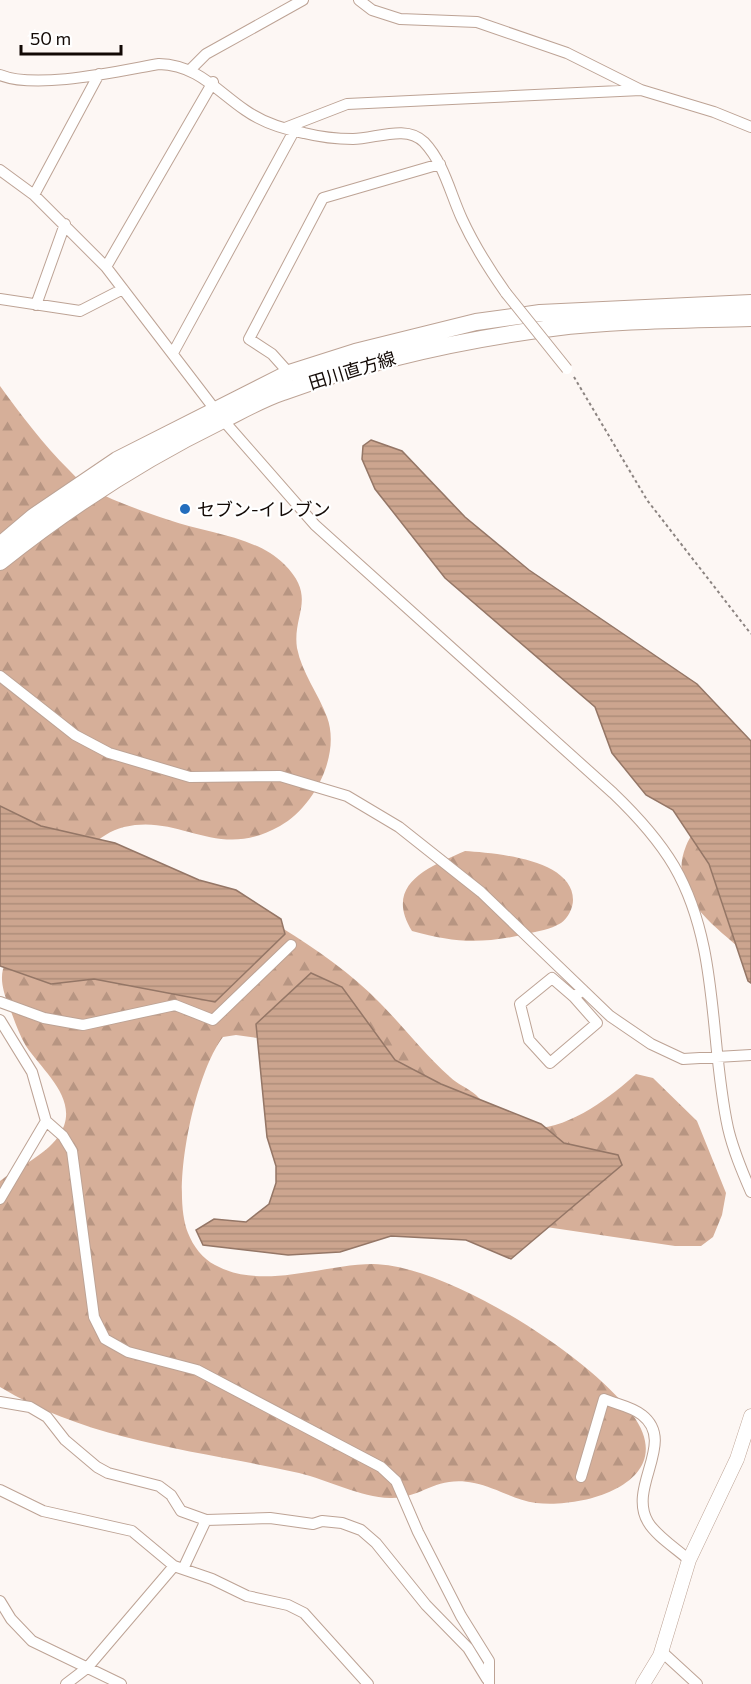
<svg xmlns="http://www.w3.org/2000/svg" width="751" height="1684" font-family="Commissioner,'Noto Sans JP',sans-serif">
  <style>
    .forest { fill: url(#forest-firs) }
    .water { fill: url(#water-rules); stroke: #947666; stroke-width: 1.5 }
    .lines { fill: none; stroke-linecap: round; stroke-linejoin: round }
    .minor-casing { stroke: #bda395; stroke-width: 12 }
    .tertiary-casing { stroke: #bda395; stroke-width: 15 }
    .primary-casing { stroke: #bda395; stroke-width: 18 }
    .path { stroke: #8c8481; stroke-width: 2; stroke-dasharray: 3 3; stroke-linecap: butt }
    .minor { stroke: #fff; stroke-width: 10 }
    .tertiary { stroke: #fff; stroke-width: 14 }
    .primary { stroke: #fff; stroke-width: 16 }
    .minor-bridge-casing { stroke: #bda395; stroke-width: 12; stroke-linecap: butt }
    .minor-bridge { stroke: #fff; stroke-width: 10 }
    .poi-dot { fill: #236dbd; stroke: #fff; stroke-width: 2 }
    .labels { text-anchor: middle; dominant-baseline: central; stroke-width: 4.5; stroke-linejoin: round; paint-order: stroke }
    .street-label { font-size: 18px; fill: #120905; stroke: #fff }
    .poi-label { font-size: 18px; fill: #120905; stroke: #fff; text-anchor: start }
  </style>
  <defs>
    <pattern id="forest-firs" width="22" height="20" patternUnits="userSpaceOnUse" patternTransform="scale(1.5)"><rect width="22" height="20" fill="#d6af99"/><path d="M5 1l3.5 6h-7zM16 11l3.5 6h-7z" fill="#b79582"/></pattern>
    <pattern id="water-rules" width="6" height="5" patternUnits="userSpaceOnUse" patternTransform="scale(1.5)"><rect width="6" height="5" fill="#cca58f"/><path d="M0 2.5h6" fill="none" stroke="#ae8d7a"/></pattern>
  </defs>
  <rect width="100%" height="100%" fill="#fdf7f4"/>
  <path class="forest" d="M0,386C22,416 43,444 69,470C75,476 80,482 86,486C112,501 142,511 169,520C205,533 256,536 284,564C318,598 292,614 297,648C302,673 318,693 327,717C341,755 314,807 280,826C217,862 181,813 124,827C97,834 84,856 61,869C43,880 20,886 0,894Z
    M703,817L742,950C712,924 667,892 686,846C690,836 697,827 703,817Z
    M465,851C495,853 573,859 573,900C573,908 568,918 561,923C550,930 538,931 526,934C482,944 455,943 412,931C383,884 429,867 465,851Z
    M282,928C316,949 352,974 380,1003C404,1027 424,1054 450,1077C457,1084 468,1088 476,1095C491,1110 497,1120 519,1126C558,1138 610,1098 636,1074L653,1078L697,1121L726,1193L722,1215L713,1237L701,1246H675L519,1223L266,1039L236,1035L223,1037C195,1073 170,1189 188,1233C193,1246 203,1259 215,1265C262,1291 324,1264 373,1264C447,1265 588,1355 632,1414C681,1480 588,1509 536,1503C514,1500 495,1487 474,1483C435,1475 422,1499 390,1498C360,1497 328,1480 299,1473C197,1450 91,1442 0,1387V1181C18,1167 44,1156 58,1137C83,1102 44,1073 26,1046C18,1033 14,1018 8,1004C4,993 0,981 3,969C6,963 13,957 17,951Z"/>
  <path class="water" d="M371,440L402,451L465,517L529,570L697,684L751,741V983L748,981L709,864L673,810L646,795L612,753L595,707L445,578L375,489L362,459L363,446Z
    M0,806L41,826L115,843L199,880L236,890L281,919L285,934L215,1002L94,979L51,984L0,966Z
    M311,973L342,987L395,1060L441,1084L541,1124L564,1143L618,1155L622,1165L511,1259L466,1240L391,1236L340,1252L288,1255L203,1245L196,1230L214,1219L246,1222L269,1204L276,1183V1166L267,1137L256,1024Z"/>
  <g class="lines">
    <g class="minor-casing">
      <path id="minor" d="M359,0L372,10L400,19L477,22L567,53L641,90L714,112L751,127
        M190,70L206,54L303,0
        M0,75C37,90 119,71 159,64C197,65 216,90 245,110C262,122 283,129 304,133C320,137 337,139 353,139C375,139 406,124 424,142C444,163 450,193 462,219C474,245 489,269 506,293
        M285,128L347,104L641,90
        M0,170L34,195L106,267L223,420L315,525L613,793C636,815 658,839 674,866C720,945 709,1042 728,1128C733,1150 742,1171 751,1192
        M34,195L99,74
        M106,267L213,82
        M0,299L80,311L123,289
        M36,305L65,224
        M173,353L294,131
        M289,373L272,354L249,339L323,198L440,164
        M0,676L75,735L109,753L190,777L280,776L347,796L399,827L481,892L610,1016L651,1044L683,1059L751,1055
        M574,997L597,1023L550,1063L529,1040L520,1004L552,978L574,997L583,990
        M0,1002L44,1018L83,1025L175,1005L213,1020L291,945
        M0,1020L32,1072L46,1121L63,1136L72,1151L94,1317L105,1339L128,1352L197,1370L381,1467L396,1481L418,1532L461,1616L489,1661V1684
        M0,1199L46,1121
        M0,1402L30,1407L47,1417L65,1440L97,1467L108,1473L159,1486L171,1495L181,1511L206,1520
        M581,1477L604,1399C616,1404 633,1407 642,1415C677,1442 627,1487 648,1522C656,1536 677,1549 689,1560
        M0,1490L43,1511L132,1531L174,1566L212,1579L247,1596L288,1605L304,1613L368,1684
        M183,1569L206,1520L270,1518L313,1524L322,1521L342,1523L361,1530L376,1543L426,1605L468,1648L487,1679
        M0,1601L11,1619L32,1641L121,1684
        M661,1651L697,1684
        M66,1684L87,1668L174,1566"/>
    </g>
    <g class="tertiary-casing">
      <path id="tertiary" d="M643,1684L660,1656L689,1560L737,1459L751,1416"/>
    </g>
    <g class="primary-casing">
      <path id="primary" d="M0,545L33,517L117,460L289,373L355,352L476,322L540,313L751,303
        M0,562C69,507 141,460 221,421C241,411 262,399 283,392C370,360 459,340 552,328C617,320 685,320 751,318"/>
    </g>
    <path class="path" d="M574,377L647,500L751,634"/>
    <use href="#minor" class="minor"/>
    <use href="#tertiary" class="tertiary"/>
    <use href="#primary" class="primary"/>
    <g class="minor-bridge-casing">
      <path id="minor-bridge" d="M506,293L567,369"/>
    </g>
    <use href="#minor-bridge" class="minor-bridge"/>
  </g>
  <circle class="poi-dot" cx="185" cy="509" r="6"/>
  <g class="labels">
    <g class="street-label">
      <text transform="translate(352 370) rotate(-17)">田川直方線</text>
    </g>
    <g class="poi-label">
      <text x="197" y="509">セブン-イレブン</text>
    </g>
  </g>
  <path d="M21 45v9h100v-9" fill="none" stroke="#120905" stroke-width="3"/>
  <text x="30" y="45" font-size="18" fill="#120905" stroke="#ffffff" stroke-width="4.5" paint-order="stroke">50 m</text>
</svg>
